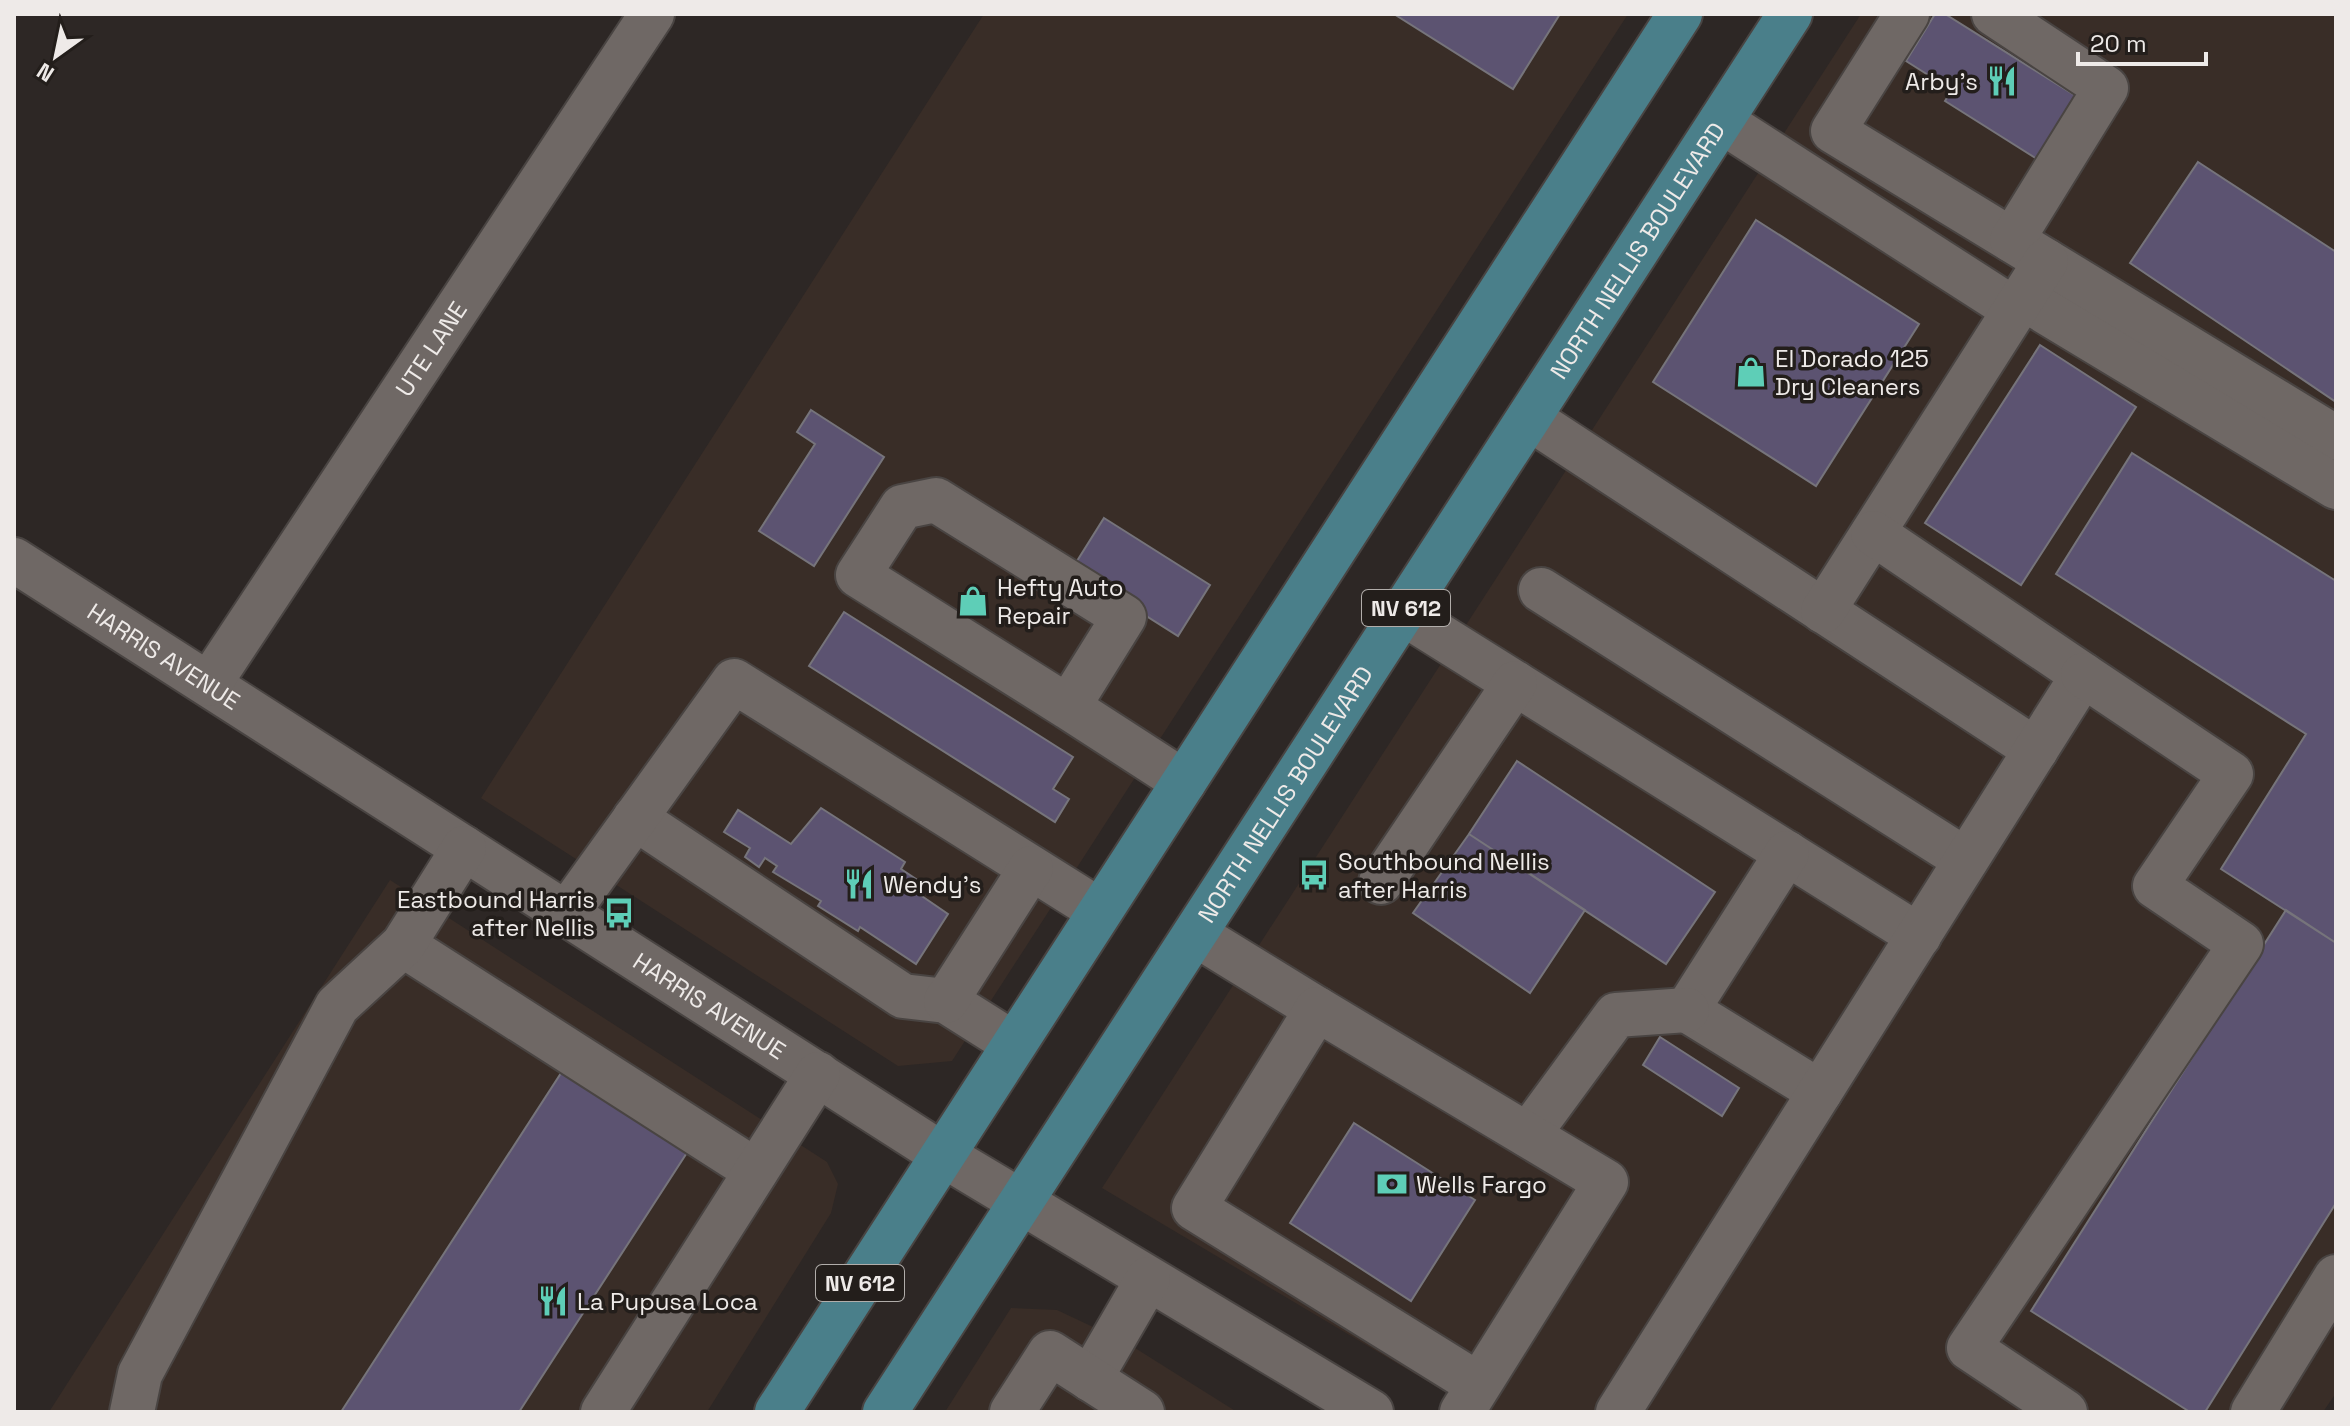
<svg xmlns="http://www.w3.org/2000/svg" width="2350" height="1426" font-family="'Space Grotesk',sans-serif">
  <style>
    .built { fill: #392d27 }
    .building { fill: #5c5371; stroke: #76747b; stroke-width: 2 }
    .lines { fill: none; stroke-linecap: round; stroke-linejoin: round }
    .minor-casing { stroke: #494442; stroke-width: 48 }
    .major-casing { stroke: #494442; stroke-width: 48 }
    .minor { stroke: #6f6865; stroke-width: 44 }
    .major { stroke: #4a7f8a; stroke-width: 44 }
    .labels { text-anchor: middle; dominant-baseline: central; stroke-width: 7; stroke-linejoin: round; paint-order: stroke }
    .shield { fill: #231e1b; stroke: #b1adaa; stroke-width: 2 }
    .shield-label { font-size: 22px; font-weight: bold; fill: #eeeae8 }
    .poi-label { font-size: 24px; fill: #eeeae8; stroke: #231e1b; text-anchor: start }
    .street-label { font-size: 24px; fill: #eeeae8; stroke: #231e1b }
  </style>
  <rect width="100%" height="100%" fill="#2d2725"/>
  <path class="built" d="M984,14H1628L952,1061L898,1066L481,798Z
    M1861,14H2336V1393L2323,1412H1479L1102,1188Z
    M390,880L827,1162L838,1184L831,1213L707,1412H49Z
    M1011,1308L1057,1310L1127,1343L1237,1412H945Z"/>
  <path class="building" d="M1394,14H1560L1513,89Z
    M1935,14H1945L2084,101L2045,164L1945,101L1952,90L1906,61Z
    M2198,162L2336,252V402L2130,263Z
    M1756,220L1919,324L1816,486L1653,382Z
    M2040,345L2136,407L2021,585L1925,523Z
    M811,410L884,457L814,566L759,531L815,444L797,432Z
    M2132,453L2336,581V943L2221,869L2306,734L2056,574Z
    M1104,518L1210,585L1178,636L1072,569Z
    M844,612L1073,757L1053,789L1069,799L1055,822L809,666Z
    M1517,761L1715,892L1666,964L1469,834Z
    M821,808L905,862L901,869L919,881L913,890L948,914L916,964L860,927L858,931L818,906L821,901L773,872L777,866L765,858L759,867L745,857L750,848L724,832L738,810L791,844Z
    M1469,834L1585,910L1530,993L1413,913Z
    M2286,910L2336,943V1203L2205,1412H2190L2031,1311Z
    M1660,1037L1739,1088L1722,1116L1643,1065Z
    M565,1067L690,1148L519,1412H341Z
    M1354,1123L1475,1200L1411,1301L1290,1223Z"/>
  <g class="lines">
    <g class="minor-casing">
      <g id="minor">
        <path d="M1907,14L1833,131L2336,438"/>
        <path d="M1994,14L2106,88L2012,240"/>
        <path d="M1721,121L2015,310"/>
        <path d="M2023,298L2336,487"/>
        <path d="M1529,418L2036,750"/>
        <path id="s1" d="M14,560L943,1155L1371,1412"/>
        <path d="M1541,590L1966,860"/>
        <path d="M1823,611L2046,261"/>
        <path d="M1403,613L1919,936"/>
        <path id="s2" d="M209,684L652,14"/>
        <path d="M1068,707L858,575L902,507L936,500L1124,617L1068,707L1184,782"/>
        <path d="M635,818L903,996L946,1001L1014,1044"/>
        <path d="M1787,853L1687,1010L1820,1092"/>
        <path d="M1381,882L1515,683"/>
        <path d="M567,913L734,681L1100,911"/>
        <path d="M1195,934L1317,1009"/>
        <path d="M403,945L756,1171"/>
        <path d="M946,1001L1031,868"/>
        <path d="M1528,1135L1616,1015L1687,1010"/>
        <path d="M1090,1379L1148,1279"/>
        <path d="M132,1412L140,1374L337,1006L403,945L464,848"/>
        <path d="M603,1412L818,1074"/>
        <path d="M1012,1412L1050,1353L1142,1412"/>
        <path d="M1462,1412L1606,1182L1317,1009L1194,1208L1479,1385"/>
        <path d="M1618,1412L2083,675L1873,533"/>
        <path d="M2065,1412L1969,1348L2241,944L2155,886L2231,774L2083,675"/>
        <path d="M2253,1412L2336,1277"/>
      </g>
    </g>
    <g class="major-casing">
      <g id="major">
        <path d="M777,1412L1680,14"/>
        <path id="s3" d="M885,1412L1790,14"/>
      </g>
    </g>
    <use href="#minor" class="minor"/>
    <use href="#major" class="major"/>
  </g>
  <defs>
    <g id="restaurant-bare" transform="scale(2.4)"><path d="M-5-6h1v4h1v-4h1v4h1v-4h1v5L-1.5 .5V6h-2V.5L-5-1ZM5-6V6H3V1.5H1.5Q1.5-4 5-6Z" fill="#5eceb7" stroke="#231e1b" stroke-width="2.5" paint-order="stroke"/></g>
    <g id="shop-bare" transform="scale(2.4)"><path d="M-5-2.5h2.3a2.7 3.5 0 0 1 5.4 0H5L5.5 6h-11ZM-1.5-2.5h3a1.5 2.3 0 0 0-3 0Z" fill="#5eceb7" stroke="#231e1b" stroke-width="2.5" paint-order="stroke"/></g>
    <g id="bus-bare" transform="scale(2.4)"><path d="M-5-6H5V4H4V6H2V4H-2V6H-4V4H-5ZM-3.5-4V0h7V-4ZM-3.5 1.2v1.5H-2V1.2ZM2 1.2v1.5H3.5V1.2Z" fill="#5eceb7" stroke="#231e1b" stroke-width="2.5" paint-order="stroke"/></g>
    <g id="bank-bare" transform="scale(2.4)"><path d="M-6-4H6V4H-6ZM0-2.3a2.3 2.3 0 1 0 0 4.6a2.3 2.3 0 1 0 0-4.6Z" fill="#5eceb7" stroke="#231e1b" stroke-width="2.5" paint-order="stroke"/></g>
  </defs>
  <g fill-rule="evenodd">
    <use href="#restaurant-bare" x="2002" y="81"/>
    <use href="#shop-bare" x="1751" y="372"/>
    <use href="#shop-bare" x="973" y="601"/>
    <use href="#bus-bare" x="1314" y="875"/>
    <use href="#restaurant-bare" x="859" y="884"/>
    <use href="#bus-bare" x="619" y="913"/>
    <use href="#bank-bare" x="1392" y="1184"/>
    <use href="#restaurant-bare" x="553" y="1301"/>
  </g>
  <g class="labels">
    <g class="shield">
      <rect x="1362" y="590" width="88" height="36" rx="6"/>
      <rect x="816" y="1265" width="88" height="36" rx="6"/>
    </g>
    <g class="shield-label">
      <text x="1406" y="608">NV 612</text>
      <text x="860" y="1283">NV 612</text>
    </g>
    <g class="poi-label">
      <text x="1978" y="81" text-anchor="end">Arby's</text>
      <text x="1775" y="358">El Dorado 125<tspan x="1775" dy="28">Dry Cleaners</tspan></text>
      <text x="997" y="587">Hefty Auto<tspan x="997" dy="28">Repair</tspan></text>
      <text x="1338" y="861">Southbound Nellis<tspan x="1338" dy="28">after Harris</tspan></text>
      <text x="883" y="884">Wendy's</text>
      <text x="595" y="899" text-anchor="end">Eastbound Harris<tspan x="595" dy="28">after Nellis</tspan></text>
      <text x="1416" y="1184">Wells Fargo</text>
      <text x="577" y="1301">La Pupusa Loca</text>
    </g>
    <g class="street-label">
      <text stroke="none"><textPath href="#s3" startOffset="1384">NORTH NELLIS BOULEVARD</textPath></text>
      <text stroke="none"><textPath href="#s2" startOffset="402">UTE LANE</textPath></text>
      <text stroke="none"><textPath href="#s1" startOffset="178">HARRIS AVENUE</textPath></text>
      <text stroke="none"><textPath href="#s3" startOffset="736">NORTH NELLIS BOULEVARD</textPath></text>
      <text stroke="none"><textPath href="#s1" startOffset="826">HARRIS AVENUE</textPath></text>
    </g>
  </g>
  <rect width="2350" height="1426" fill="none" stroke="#eeeae8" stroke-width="32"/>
  <g transform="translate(56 56) rotate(213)" stroke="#231e1b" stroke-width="6" paint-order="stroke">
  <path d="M0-6L14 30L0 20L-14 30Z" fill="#eeeae8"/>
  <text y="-12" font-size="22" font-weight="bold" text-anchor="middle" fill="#eeeae8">N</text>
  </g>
  <path d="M2078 52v12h128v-12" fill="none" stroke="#eeeae8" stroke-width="4"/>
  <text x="2090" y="52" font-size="24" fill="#eeeae8" stroke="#231e1b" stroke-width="6" paint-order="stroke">20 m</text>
</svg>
